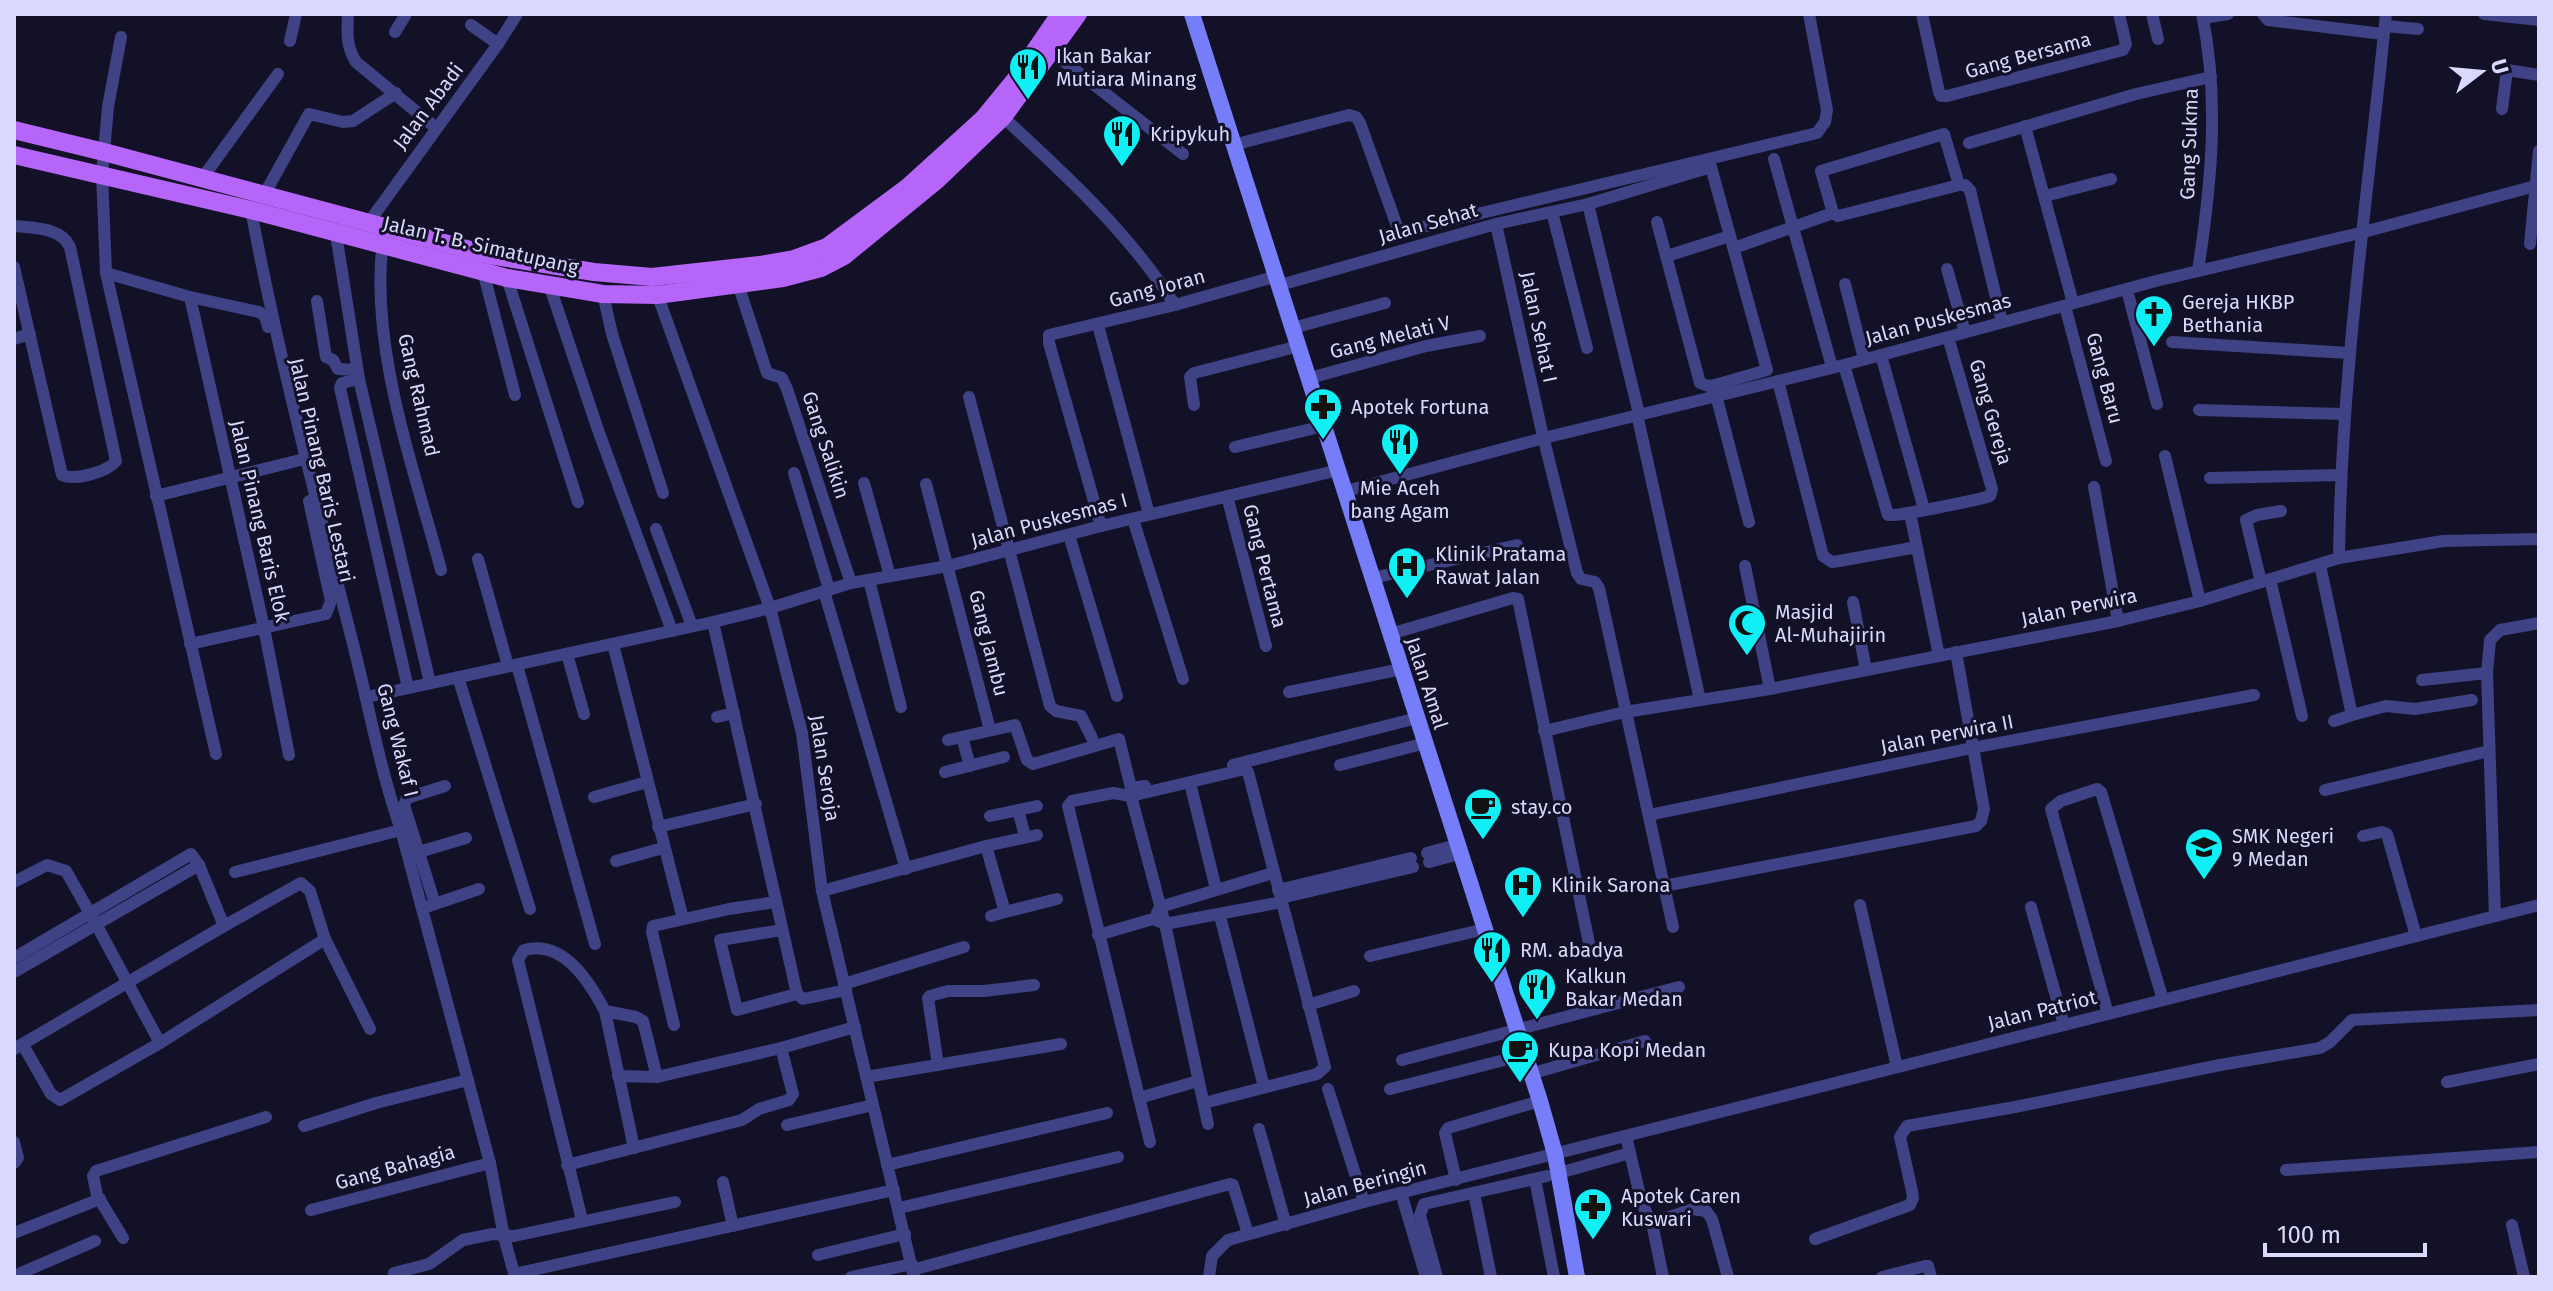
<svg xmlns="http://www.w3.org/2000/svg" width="2553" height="1291" font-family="'Fira Sans',sans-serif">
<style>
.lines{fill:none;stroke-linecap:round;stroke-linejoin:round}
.street{stroke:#3f4284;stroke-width:12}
.secondary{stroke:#757df8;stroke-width:16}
.primary{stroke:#b566f8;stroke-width:18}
.labels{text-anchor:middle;stroke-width:6;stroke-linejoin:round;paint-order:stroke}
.street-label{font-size:20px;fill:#dad9fd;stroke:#131127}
.poi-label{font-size:20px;fill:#dad9fd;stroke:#131127;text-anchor:start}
</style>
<rect width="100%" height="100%" fill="#131127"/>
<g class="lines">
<g class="street">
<path d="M 348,14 C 347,32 346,46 356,62 L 436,128"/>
<polyline points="1922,14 1939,92 1941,96 1947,96 2123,50 2126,44 2119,14"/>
<polyline points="2152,14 2158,39"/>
<polyline points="2263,14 2268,20 2383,34"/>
<polyline points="2484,14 2539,20"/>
<polyline points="2203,18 2228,14"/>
<polyline points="471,25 498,44"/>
<polyline points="2385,26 2418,29"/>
<polyline points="395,32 406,14"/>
<polyline points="121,37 108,107 102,174 106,273 216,754"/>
<polyline points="290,41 296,14"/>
<polyline points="1052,52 1183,154"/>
<polyline points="2502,109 2507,70 2539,75"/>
<path d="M 1003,117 C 1066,175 1129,233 1175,305"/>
<polyline points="2025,126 2073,303"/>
<polyline points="1969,143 2136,94 2211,77"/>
<polyline points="1233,145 1349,115 1356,117 1360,123 1398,229 1410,230 1817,133 1825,122 1827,110 1809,14"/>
<polyline points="1774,159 1832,367"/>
<polyline points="201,180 278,74"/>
<polyline points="1959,185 1944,134 1821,171 1833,213 1838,216 1959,185 1965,185 1970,190 2002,322"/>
<polyline points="264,195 309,114 343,122 353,121 396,93"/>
<polyline points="2045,196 2111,179"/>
<polyline points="1588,204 1639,414"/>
<path d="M 251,210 C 278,354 315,495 351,636 C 368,701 379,767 401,830 L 490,1163 L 504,1237 L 515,1277"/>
<polyline points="1552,212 1587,348"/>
<polyline points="369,222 498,44 517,14"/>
<polyline points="1496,224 1542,432 1577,573 1581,579 1595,582 1599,588 1673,927"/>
<path d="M 14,226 C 33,228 61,227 70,247 L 116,461 C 107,472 75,481 62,475 L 14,267"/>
<polyline points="336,234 359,379 430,683"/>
<path d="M 383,241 C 369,347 414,468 441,570"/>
<polyline points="2530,244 2539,151"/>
<polyline points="1734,248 1833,213"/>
<polyline points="1667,256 1730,236"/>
<polyline points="1947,269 1965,332"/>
<polyline points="483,271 515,395"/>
<path d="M 2198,271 C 2211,186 2220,100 2202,14"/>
<polyline points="106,273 190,297 259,312 265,316 268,327"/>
<polyline points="507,278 578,502"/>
<polyline points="738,284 767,373 782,378 787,389 851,583"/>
<polyline points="1845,284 1864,359"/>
<polyline points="1280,285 1496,224 1588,204 1711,167 1767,370 1715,385 1708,386 1700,383 1657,222"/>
<polyline points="550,287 598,430 672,631"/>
<polyline points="655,288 770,608 802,733 822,891 914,1277"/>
<polyline points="2127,290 2157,404"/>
<polyline points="603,294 612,334 663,493"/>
<polyline points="190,297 264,628 289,755"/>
<polyline points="317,301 326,357 333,360 338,369 357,370"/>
<polyline points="2065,306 2106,461"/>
<polyline points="1098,325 1149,514"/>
<polyline points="1293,328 1385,303"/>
<polyline points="14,339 30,334"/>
<polyline points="2172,342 2348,353"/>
<polyline points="1881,355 1924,509"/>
<path d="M 1844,365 L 1888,515 C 1895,517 1978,500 1990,496 L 1992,489 L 1948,337"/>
<polyline points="1310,378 1426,346 1480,336"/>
<polyline points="359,379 342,383 340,388 408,688"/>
<polyline points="1778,381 1823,556 1832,562 1839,561 1917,547"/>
<polyline points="1716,395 1749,522"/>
<polyline points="969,397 1050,706 1056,711 1081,716 1092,738"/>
<polyline points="1194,405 1190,377 1194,373 1299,346"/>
<polyline points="2199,410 2345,414"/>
<polyline points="1637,414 1700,700"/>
<polyline points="1235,447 1324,426"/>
<polyline points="2165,456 2200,601"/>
<polyline points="794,473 829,589"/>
<polyline points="2210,478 2340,475"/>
<polyline points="864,483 890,576"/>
<polyline points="926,484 990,730"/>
<polyline points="2094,487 2118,621"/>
<polyline points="1346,491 1544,438 1844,365 2156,281 2360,233 2539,185"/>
<polyline points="156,496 300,460"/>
<polyline points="1227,496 1266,646"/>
<polyline points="1910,513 1939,656"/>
<polyline points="1133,519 1183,679"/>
<polyline points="1101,526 1049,343 1049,335 1175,305 1277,276"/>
<polyline points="656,529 692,626"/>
<polyline points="1069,535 1117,696"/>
<path d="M 2339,558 C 2341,375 2368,195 2386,14"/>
<polyline points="478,559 508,666"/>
<polyline points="2320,565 2352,715 2334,721"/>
<polyline points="1745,566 1770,689"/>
<polyline points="1373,578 1517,545"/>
<polyline points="2270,579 2302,716"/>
<polyline points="869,580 901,707"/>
<polyline points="2261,582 2246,520 2257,515 2281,511"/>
<polyline points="824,591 906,869"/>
<polyline points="1853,602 1866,670"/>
<polyline points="713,622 797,994"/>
<polyline points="1390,634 1513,598 1518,599 1590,948"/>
<polyline points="190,644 326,614 331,601 309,501"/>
<polyline points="613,644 683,919"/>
<polyline points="567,654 584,714"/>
<polyline points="517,665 595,944"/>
<polyline points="458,677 530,909"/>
<polyline points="2422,680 2487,673"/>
<polyline points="1289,692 1402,669"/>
<polyline points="367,697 713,622 770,608 851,583 948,566 1101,526 1339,470"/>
<polyline points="2352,715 2386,706 2415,709 2472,700"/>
<polyline points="717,717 734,713"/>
<polyline points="1544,731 1625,712 1770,689 2118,621 2200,601 2339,558 2443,541 2539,539"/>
<polyline points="962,737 970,766"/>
<polyline points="948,740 1015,725 1027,760 1033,764 1119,739 1131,788 1145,786"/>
<polyline points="1233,765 1417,718"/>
<polyline points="1340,765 1426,743"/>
<polyline points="945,772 1004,757"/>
<polyline points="1190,783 1216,889"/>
<polyline points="2325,790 2489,751"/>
<polyline points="1131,796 1165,924 1208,1124"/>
<polyline points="594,797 647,782"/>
<polyline points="1649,815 1972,748 2254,695"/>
<polyline points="990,816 1018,810"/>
<polyline points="658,827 756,804"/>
<polyline points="1025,836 1018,810 1037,806"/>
<polyline points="2363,836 2382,832 2387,834 2416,936"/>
<polyline points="986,846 1005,912 991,916"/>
<polyline points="419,852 466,838"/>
<polyline points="1427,853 1456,845"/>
<polyline points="616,861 663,848"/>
<polyline points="1429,862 1459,854"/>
<polyline points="235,872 401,830"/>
<polyline points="14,882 47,865 66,871 96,924 160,1043 325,939 310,891 301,883 224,926 199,865 191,854 14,958"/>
<polyline points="1664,886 1976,826 1981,821 1984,809 1956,652"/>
<polyline points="1278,890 1411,858"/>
<polyline points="822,891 986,846 1037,835"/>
<polyline points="1281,898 1413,867"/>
<polyline points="435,904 404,805 407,798 445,786"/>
<polyline points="1860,905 1897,1067"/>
<polyline points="429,906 479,889"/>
<polyline points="2031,907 2064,1025"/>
<polyline points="1005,912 1057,899"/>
<polyline points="1157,913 1160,907 1273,873"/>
<polyline points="1220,916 1264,1087"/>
<polyline points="2495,916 2487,673 2490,640 2500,630 2539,623"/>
<polyline points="782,930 720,940 737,1010 797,994 803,999 846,990"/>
<polyline points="1098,935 1153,919 1165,924 1282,902"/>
<polyline points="325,939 370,1029"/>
<polyline points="1370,956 1485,929"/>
<polyline points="14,972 199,865"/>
<polyline points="844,984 964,947"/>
<polyline points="1308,1005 1354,991"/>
<polyline points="605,1011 636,1017 643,1021 657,1077"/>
<polyline points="2108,1014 2051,809 2061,801 2097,789 2101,792 2163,1000"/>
<polyline points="674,1025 652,932 653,926 729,909 776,902"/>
<polyline points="23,1045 51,1094 60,1100 160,1043"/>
<polyline points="14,1049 224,926"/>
<polyline points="1402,1060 1679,987"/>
<polyline points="938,1065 928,998 930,996 948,991 984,991 1034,985"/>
<polyline points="1530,1074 1645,1041"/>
<polyline points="618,1076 657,1077 781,1048 855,1027"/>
<polyline points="866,1077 1061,1044"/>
<polyline points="2447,1082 2539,1064"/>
<polyline points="1328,1089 1364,1202"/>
<polyline points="1390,1089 1524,1055"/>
<polyline points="1139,1098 1198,1081"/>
<polyline points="787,1125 873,1105"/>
<polyline points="304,1126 376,1103 468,1080"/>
<polyline points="1259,1129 1286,1225"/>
<polyline points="1626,1136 1642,1204 1652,1223 1663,1277"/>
<polyline points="14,1142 18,1158 14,1163"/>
<polyline points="1150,1142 1068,806 1072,801 1113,793 1131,796 1245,769 1248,772 1325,1067 1317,1074 1204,1103"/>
<polyline points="567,1165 742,1120 759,1109 789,1100 793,1094 781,1048"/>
<polyline points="887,1165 1107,1113"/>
<polyline points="2286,1170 2539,1152"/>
<polyline points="1559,1173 1630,1153"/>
<polyline points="1535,1179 1554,1277"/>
<polyline points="1456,1180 1445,1133 1448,1128 1540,1101"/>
<polyline points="723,1182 733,1226"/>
<polyline points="1401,1193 1426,1277"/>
<polyline points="1474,1193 1491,1277"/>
<polyline points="899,1208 1118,1157"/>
<polyline points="311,1210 490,1163"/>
<path d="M 582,1220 L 518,960 L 524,950 C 563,939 589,981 605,1011 L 634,1148"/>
<polyline points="1652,1223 1693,1209 1706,1211 1712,1219 1728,1277"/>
<polyline points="2512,1225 2524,1277"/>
<polyline points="14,1233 100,1199"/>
<polyline points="123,1238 97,1195 93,1176 96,1171 266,1117"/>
<polyline points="1815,1239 1910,1205 1913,1198 1912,1191 1900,1137 1907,1126 2015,1107 2220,1065 2320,1048 2330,1042 2352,1020 2539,1010"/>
<polyline points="818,1255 905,1234"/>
<polyline points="912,1270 1230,1184 1233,1185 1248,1234"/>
<polyline points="394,1273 429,1264 463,1240 493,1234 514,1236 675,1202"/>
<polyline points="514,1274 894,1190"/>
<polyline points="14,1276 95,1241"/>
<polyline points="851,1277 912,1264"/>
<polyline points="1209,1277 1212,1256 1228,1240 1364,1202 2539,905"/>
<polyline points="1437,1277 1420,1215 1424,1204 1547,1176"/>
<polyline points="1882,1277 1925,1266 1928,1266 1931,1277"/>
</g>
<polyline class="secondary" points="1192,14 1540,1101 1555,1154 1577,1277"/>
<g class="primary">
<polyline points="14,130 104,152 489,255 594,272 652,277 760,265 794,259 827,247 908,187 983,119 1015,80 1060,14"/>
<polyline points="14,155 251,210 507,278 603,294 657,295 783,278 821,268 844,256 937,180 1003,117 1078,14"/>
</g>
</g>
<defs>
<g id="restaurant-pin" transform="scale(2)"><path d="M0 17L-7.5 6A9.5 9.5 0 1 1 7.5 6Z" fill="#0feff4" stroke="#131127"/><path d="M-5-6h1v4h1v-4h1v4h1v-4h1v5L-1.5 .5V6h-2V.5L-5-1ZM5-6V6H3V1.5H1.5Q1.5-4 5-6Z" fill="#111"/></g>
<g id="church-pin" transform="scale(2)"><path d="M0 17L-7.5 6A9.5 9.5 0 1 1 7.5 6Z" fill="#0feff4" stroke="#131127"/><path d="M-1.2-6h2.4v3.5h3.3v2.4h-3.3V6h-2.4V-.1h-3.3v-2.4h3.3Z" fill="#111"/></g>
<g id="pharmacy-pin" transform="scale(2)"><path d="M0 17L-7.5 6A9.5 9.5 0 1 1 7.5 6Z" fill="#0feff4" stroke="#131127"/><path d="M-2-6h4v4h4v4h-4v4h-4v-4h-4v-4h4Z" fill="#111"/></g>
<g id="hospital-pin" transform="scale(2)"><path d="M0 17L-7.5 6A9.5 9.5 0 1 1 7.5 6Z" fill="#0feff4" stroke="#131127"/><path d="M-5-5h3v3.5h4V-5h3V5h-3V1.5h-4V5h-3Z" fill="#111"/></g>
<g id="mosque-pin" transform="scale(2)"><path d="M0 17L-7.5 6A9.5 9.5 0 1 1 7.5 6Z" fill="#0feff4" stroke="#131127"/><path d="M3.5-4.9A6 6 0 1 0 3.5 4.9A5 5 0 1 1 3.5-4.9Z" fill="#111"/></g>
<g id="cafe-pin" transform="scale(2)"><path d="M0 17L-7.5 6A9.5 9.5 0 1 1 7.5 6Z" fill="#0feff4" stroke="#131127"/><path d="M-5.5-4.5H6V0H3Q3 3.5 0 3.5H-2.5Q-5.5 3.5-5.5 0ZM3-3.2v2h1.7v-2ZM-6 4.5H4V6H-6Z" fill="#111"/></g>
<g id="school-pin" transform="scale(2)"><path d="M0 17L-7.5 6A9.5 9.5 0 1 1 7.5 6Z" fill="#0feff4" stroke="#131127"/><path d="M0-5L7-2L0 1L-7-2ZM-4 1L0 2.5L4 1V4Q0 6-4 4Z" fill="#111"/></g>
</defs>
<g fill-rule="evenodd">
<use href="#restaurant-pin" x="1028" y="67"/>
<use href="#restaurant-pin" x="1122" y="134"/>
<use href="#church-pin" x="2154" y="314"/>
<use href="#pharmacy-pin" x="1323" y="407"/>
<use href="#restaurant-pin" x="1400" y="442"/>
<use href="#hospital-pin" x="1407" y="566"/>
<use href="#mosque-pin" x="1747" y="623"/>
<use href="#cafe-pin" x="1483" y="807"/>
<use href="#school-pin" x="2204" y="847"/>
<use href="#hospital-pin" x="1523" y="885"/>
<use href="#restaurant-pin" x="1492" y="950"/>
<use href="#restaurant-pin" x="1537" y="987"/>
<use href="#cafe-pin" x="1520" y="1050"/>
<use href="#pharmacy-pin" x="1593" y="1207"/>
</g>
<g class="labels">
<g class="street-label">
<text transform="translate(2028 55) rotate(-15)" y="7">Gang Bersama</text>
<text transform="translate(428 106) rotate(-53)" y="7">Jalan Abadi</text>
<text transform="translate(2189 144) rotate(-88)" y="7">Gang Sukma</text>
<text transform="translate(1428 223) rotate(-16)" y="7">Jalan Sehat</text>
<text transform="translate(481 245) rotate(13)" y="7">Jalan T. B. Simatupang</text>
<text transform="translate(1157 288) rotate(-15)" y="7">Gang Joran</text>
<text transform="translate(1938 319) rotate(-15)" y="7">Jalan Puskesmas</text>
<text transform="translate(1539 327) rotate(78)" y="7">Jalan Sehat I</text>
<text transform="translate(1390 337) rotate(-14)" y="7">Gang Melati V</text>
<text transform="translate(2105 378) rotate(75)" y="7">Gang Baru</text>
<text transform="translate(419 395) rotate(77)" y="7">Gang Rahmad</text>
<text transform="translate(1991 412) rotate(74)" y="7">Gang Gereja</text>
<text transform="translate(826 445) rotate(72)" y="7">Gang Salikin</text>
<text transform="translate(322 470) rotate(77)" y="7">Jalan Pinang Baris Lestari</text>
<text transform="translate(1049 520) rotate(-15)" y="7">Jalan Puskesmas I</text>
<text transform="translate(260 521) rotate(77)" y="7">Jalan Pinang Baris Elok</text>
<text transform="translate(1265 566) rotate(76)" y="7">Gang Pertama</text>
<text transform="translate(2079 607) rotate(-12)" y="7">Jalan Perwira</text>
<text transform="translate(989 643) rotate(76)" y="7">Gang Jambu</text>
<text transform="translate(1427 683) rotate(72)" y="7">Jalan Amal</text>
<text transform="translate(1947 734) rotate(-11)" y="7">Jalan Perwira II</text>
<text transform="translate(398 740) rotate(76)" y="7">Gang Wakaf I</text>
<text transform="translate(825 768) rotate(81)" y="7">Jalan Seroja</text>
<text transform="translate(2042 1010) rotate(-14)" y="7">Jalan Patriot</text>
<text transform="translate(395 1167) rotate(-15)" y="7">Gang Bahagia</text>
<text transform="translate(1365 1183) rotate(-15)" y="7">Jalan Beringin</text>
</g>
<g class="poi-label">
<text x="1056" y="63">Ikan Bakar<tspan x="1056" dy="23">Mutiara Minang</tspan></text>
<text x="1150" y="141">Kripykuh</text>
<text x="2182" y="309">Gereja HKBP<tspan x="2182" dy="23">Bethania</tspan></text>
<text x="1351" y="414">Apotek Fortuna</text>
<text x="1400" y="495" text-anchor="middle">Mie Aceh<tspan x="1400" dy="23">bang Agam</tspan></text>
<text x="1435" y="561">Klinik Pratama<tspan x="1435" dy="23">Rawat Jalan</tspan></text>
<text x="1775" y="619">Masjid<tspan x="1775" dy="23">Al-Muhajirin</tspan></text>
<text x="1511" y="814">stay.co</text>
<text x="2232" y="843">SMK Negeri<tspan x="2232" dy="23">9 Medan</tspan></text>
<text x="1551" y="892">Klinik Sarona</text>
<text x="1520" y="957">RM. abadya</text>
<text x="1565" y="983">Kalkun<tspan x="1565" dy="23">Bakar Medan</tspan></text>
<text x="1548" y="1057">Kupa Kopi Medan</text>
<text x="1621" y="1203">Apotek Caren<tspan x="1621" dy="23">Kuswari</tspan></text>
</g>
</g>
<rect width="2553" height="1291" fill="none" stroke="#dad9fd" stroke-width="32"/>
<g transform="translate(2481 72) rotate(74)" stroke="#131127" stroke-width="6" paint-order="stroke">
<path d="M0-6L14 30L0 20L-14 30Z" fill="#dad9fd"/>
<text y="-12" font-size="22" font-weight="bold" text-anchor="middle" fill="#dad9fd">U</text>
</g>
<path d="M2265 1243v12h160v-12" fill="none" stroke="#dad9fd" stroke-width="4"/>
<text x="2277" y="1243" font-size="24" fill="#dad9fd" stroke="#131127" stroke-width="6" paint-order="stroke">100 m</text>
</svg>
